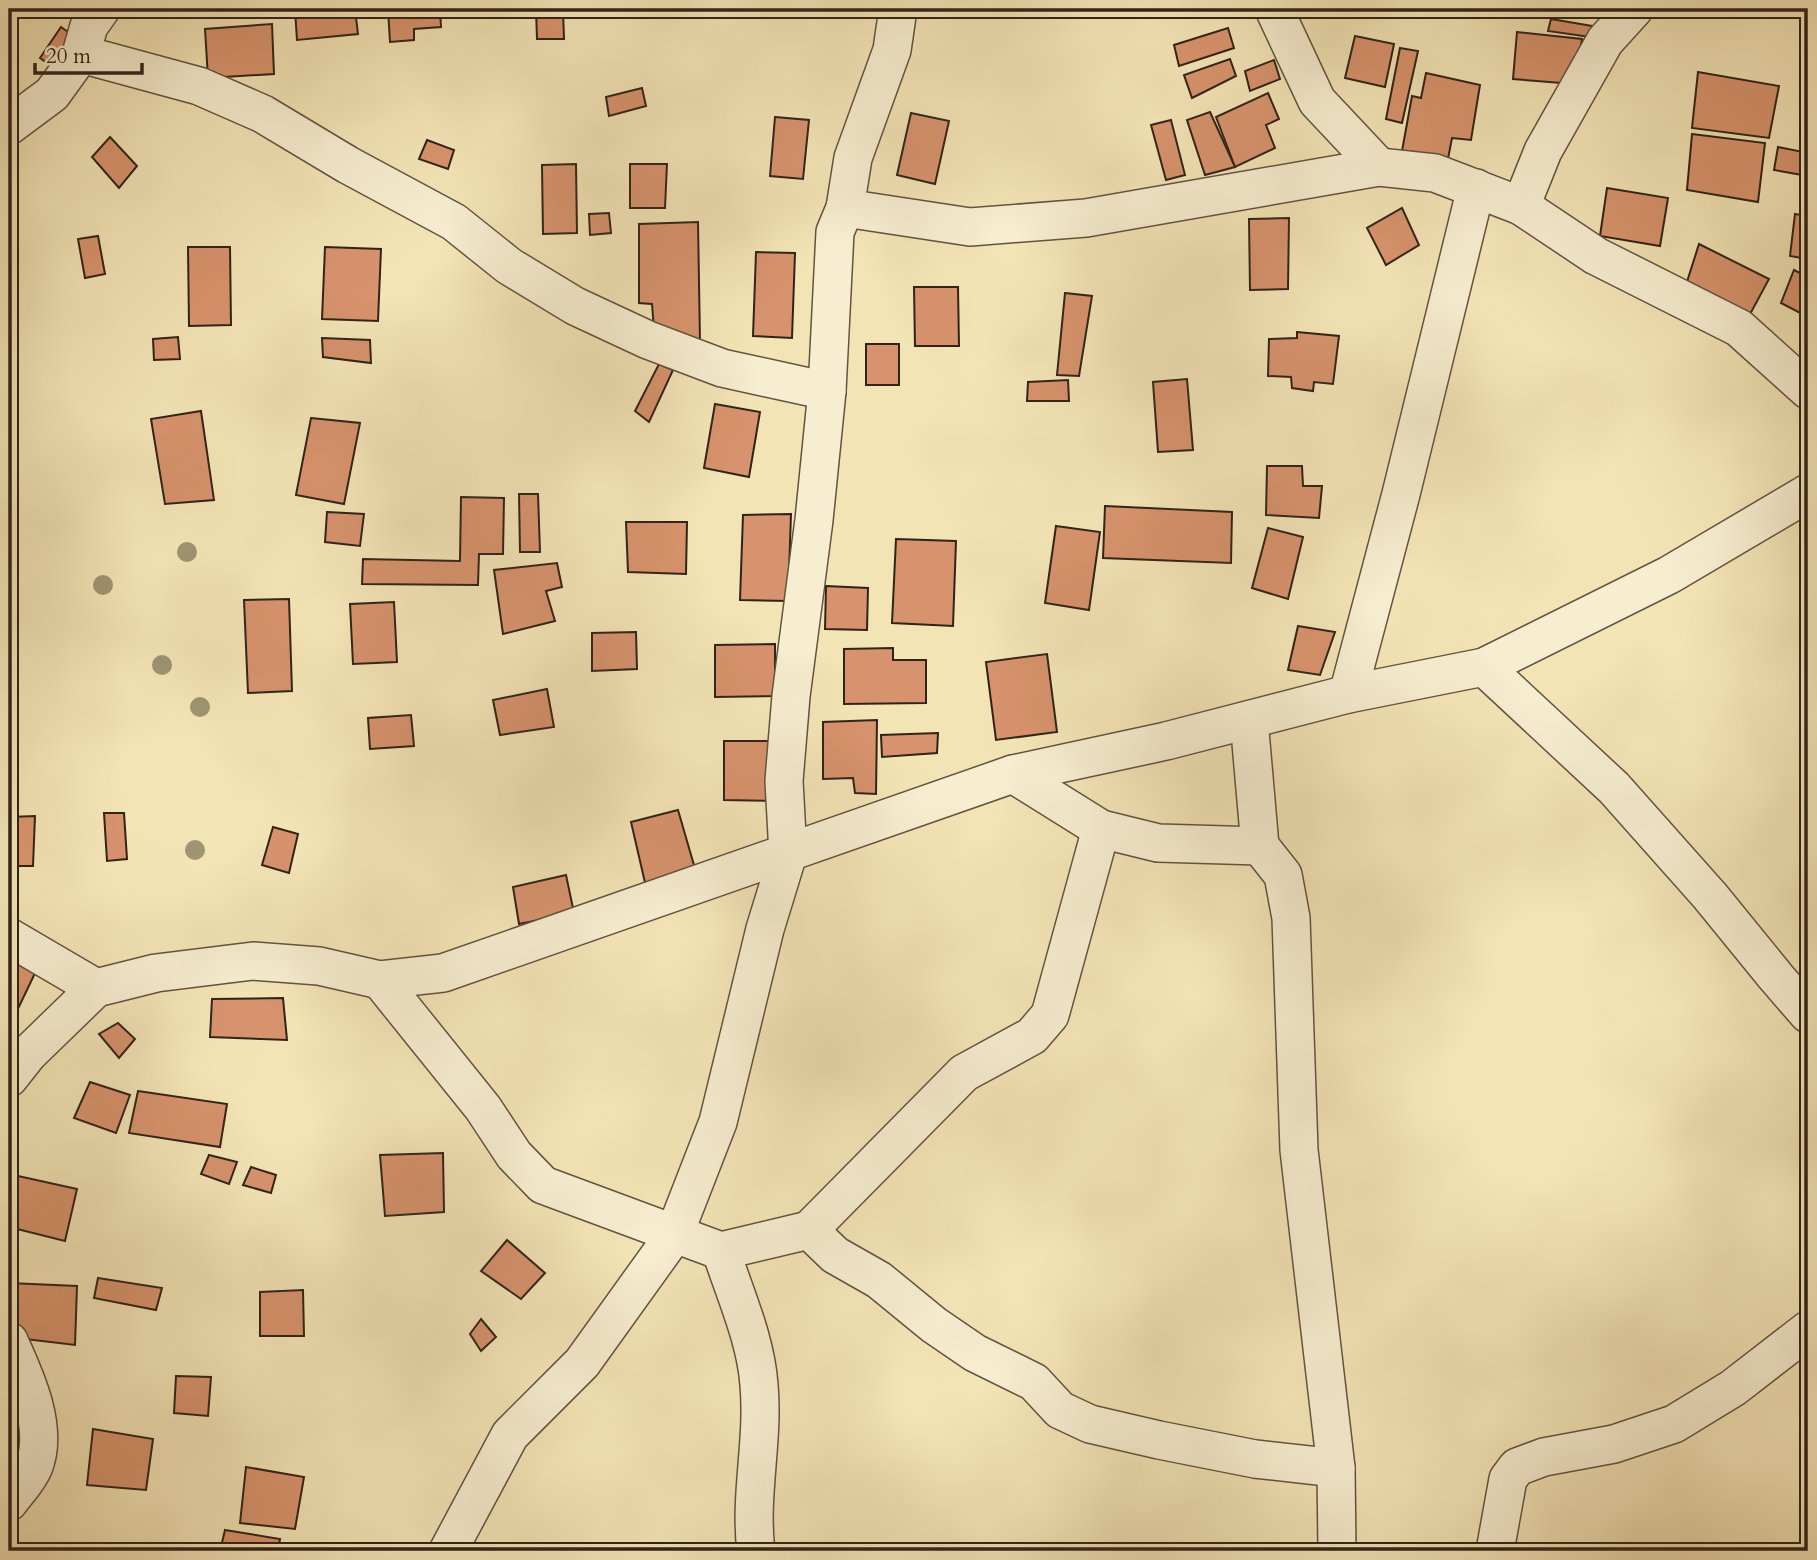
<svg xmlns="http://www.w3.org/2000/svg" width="1817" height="1560" font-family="Cardo,serif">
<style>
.building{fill:#d7936d;stroke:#312319;stroke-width:2}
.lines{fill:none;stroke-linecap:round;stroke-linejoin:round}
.minor-casing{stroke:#625340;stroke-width:40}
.minor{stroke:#f7edd0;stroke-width:37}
.tree{fill:#9f9473}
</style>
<rect width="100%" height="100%" fill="#f3e4b6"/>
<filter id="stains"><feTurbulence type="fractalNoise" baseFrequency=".00286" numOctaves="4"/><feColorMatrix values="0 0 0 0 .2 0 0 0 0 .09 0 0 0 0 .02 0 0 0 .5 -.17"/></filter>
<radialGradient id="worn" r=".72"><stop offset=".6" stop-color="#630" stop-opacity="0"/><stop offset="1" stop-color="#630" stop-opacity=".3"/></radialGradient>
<g class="building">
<polygon points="311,9 355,9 358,34 297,40 295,10"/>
<polygon points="388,9 440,9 441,27 414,29 414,40 390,42"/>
<polygon points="536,9 563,9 564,39 537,39"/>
<polygon points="651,9 701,9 701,14 652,18"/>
<polygon points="803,9 845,9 846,11 803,13"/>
<polygon points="1551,19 1604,28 1597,38 1548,31"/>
<polygon points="272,24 274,74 208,78 205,29"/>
<polygon points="61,27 78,39 57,70 40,58"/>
<polygon points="1228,28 1234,48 1179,66 1174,45"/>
<polygon points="1517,32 1582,39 1574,84 1513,79"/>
<polygon points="1355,36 1394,44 1385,87 1345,78"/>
<polygon points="1400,48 1418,51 1402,123 1386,119"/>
<polygon points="1230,59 1236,76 1192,98 1184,75"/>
<polygon points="1274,60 1280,79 1250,91 1245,71"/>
<polygon points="1698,72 1779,86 1769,138 1692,128"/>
<polygon points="1426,73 1480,85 1471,140 1452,138 1447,164 1402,151 1412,96 1421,98"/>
<polygon points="642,88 646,106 609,116 606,97"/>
<polygon points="1268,93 1279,119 1266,125 1275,148 1235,167 1216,117"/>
<polygon points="1210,112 1235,167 1205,175 1187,120"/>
<polygon points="911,113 949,121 935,184 897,175"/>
<polygon points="775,117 809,120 803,179 770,176"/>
<polygon points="1171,120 1185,175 1166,180 1151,125"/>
<polygon points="1692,134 1765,143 1758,202 1687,190"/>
<polygon points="110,137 137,166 119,188 92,157"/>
<polygon points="427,140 454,150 448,169 419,159"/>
<polygon points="1778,147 1808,153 1808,176 1774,170"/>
<polygon points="576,164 577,233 543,234 542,165"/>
<polygon points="630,164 667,164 665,208 630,208"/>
<polygon points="1607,188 1668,198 1660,246 1600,236"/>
<polygon points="1402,208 1419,245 1386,265 1367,228"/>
<polygon points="609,213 611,233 590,235 589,214"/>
<polygon points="1795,214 1808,216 1808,259 1790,256"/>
<polygon points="1289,218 1288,289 1250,290 1249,219"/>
<polygon points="698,222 700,342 654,330 652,304 639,303 639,224"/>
<polygon points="98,236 105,274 85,278 78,239"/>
<polygon points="1699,244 1769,279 1748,318 1685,288"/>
<polygon points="188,247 230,247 231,325 189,326"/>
<polygon points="325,247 381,249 378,321 322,319"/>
<polygon points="756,252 795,253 792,338 753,336"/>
<polygon points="1794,270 1808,277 1808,317 1781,303"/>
<polygon points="914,287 958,287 959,346 915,346"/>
<polygon points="1065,293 1092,296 1079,376 1057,375"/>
<polygon points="1297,332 1339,336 1333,384 1314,382 1313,391 1292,388 1291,377 1268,376 1269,339 1297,338"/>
<polygon points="178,337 180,359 154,360 153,339"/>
<polygon points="322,338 370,340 371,363 323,357"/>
<rect x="866" y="344" width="33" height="41"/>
<polygon points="659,364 673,370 649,422 635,411"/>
<polygon points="1187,379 1193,450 1158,452 1153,382"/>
<polygon points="1068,380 1069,401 1027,401 1028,382"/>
<polygon points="715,404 760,412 749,477 704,468"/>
<polygon points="201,411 214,500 165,504 151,419"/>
<polygon points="311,418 360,423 344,504 296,495"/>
<polygon points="1267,466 1302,466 1303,486 1322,486 1319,518 1266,515"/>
<polygon points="519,494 538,494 540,552 520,552"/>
<polygon points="461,497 504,498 503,554 479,554 478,585 362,584 363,559 460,561"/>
<polygon points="1105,506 1232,512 1231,563 1103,558"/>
<polygon points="327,512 364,514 360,546 325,542"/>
<polygon points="791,514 788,601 740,600 743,515"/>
<polygon points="626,522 687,522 686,574 628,572"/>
<polygon points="1056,526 1100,532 1089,610 1045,603"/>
<polygon points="1268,528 1303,537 1288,599 1252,588"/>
<polygon points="896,539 956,541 953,626 892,623"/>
<polygon points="557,563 562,587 546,591 555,621 503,634 494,570"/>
<polygon points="826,586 868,588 867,630 825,629"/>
<polygon points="289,599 292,691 248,693 244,600"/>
<polygon points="394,602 397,662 353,664 350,604"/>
<polygon points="1298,626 1335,632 1320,675 1288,670"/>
<polygon points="636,632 637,669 592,671 592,633"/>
<polygon points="775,644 775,696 715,697 715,645"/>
<polygon points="893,648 893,660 926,660 926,703 844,704 844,649"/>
<polygon points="1047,654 1057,732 996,740 986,662"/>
<polygon points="547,689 554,727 500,735 493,700"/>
<polygon points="411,715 414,746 370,749 368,718"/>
<polygon points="877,720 876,794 855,793 853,778 823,779 823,722"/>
<polygon points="938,733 937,753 882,757 881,735"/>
<polygon points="724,741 776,741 776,801 724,800"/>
<polygon points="678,810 696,872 646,887 631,822"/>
<polygon points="104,813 124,813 127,859 107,861"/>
<polygon points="35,816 33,866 9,866 9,817"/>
<polygon points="273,827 298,834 289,873 262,865"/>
<polygon points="566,875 574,913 519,924 513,887"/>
<polygon points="9,954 37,969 15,1015 9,1011"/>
<polygon points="283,998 287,1040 210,1037 212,999"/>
<polygon points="118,1023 135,1039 119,1058 99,1034"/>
<polygon points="90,1082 130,1095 116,1133 74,1118"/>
<polygon points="138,1091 227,1104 220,1147 129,1133"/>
<polygon points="443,1153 444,1212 385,1216 380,1155"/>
<polygon points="209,1155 237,1162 229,1184 201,1174"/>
<polygon points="251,1167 276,1175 271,1193 243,1185"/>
<polygon points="9,1174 77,1189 65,1241 9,1227"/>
<polygon points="507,1240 545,1273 521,1299 481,1271"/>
<polygon points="98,1278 162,1288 156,1310 94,1298"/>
<polygon points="9,1283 77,1286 75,1345 9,1337"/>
<polygon points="303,1290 304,1336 260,1336 260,1292"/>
<polygon points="481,1319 496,1337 481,1351 470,1334"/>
<polygon points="176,1376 211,1377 208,1416 174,1413"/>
<polygon points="93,1429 153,1439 146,1490 87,1485"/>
<polygon points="246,1467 304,1477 295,1529 240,1523"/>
<polygon points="225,1530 280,1539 278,1551 220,1551"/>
</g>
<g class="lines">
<g class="minor-casing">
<g id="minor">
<polyline points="1274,9 1317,101 1379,167"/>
<polyline points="81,54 199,86 263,114 348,165 454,222 509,266 575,306 648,340 722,368 827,391"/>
<polyline points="9,126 52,94 81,54 89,26 101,9"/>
<polyline points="1521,206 1543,151 1605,41 1634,9"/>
<polyline points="845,208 970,227 1086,218 1379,167 1435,173 1521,206 1596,256 1739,328 1808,390"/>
<polyline points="1484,667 1614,788 1710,896 1776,977 1808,1014"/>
<polyline points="1348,694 1401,494 1476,188"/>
<polyline points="1249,720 1260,846 1283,875 1291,918 1299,1150 1336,1468 1337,1551"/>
<polyline points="1013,774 1101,829 1158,843 1260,846"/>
<polyline points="9,937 96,988"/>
<polyline points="380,980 483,1108 514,1155 543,1185 721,1251 809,1230 964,1073 1032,1036 1050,1015 1101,829"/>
<polyline points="9,1078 28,1054 96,988 156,973 253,961 319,966 380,980 443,973 1013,774 1166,741 1348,694 1484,667 1669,575 1808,493"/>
<polyline points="809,1230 835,1255 879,1280 934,1325 975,1353 1034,1382 1060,1410 1090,1424 1159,1440 1255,1459 1336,1468"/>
<path d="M 721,1251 C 735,1294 756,1340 759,1385 C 764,1441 749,1496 756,1551"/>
<path d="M 9,1341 C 25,1376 49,1427 34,1466 C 29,1479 17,1491 9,1502"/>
<polyline points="448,1551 510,1435 582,1363 674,1235 718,1122 765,929 788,854 784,781 791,696 814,520 827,391 835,232 845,208 853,158 892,50 898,9"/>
<polyline points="1495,1551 1508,1479 1517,1467 1544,1457 1614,1444 1674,1424 1733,1388 1808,1330"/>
</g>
</g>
<use href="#minor" class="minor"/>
</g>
<g class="tree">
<circle cx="187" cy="552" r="10"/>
<circle cx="103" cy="585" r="10"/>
<circle cx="162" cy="665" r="10"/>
<circle cx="200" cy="707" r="10"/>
<circle cx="195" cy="850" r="10"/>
</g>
<rect width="1817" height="1560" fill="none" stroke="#f3e4b6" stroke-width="35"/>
<rect x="10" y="10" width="1796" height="1539" fill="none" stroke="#312319" stroke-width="3.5"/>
<rect x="18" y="18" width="1782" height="1525" fill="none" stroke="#312319" stroke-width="2"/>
<path d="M35 63v10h107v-10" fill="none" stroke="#312319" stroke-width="3.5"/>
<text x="46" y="63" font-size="21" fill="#312319" stroke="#f7edd0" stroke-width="5" paint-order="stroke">20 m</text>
<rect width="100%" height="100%" filter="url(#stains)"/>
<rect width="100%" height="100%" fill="url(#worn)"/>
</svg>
